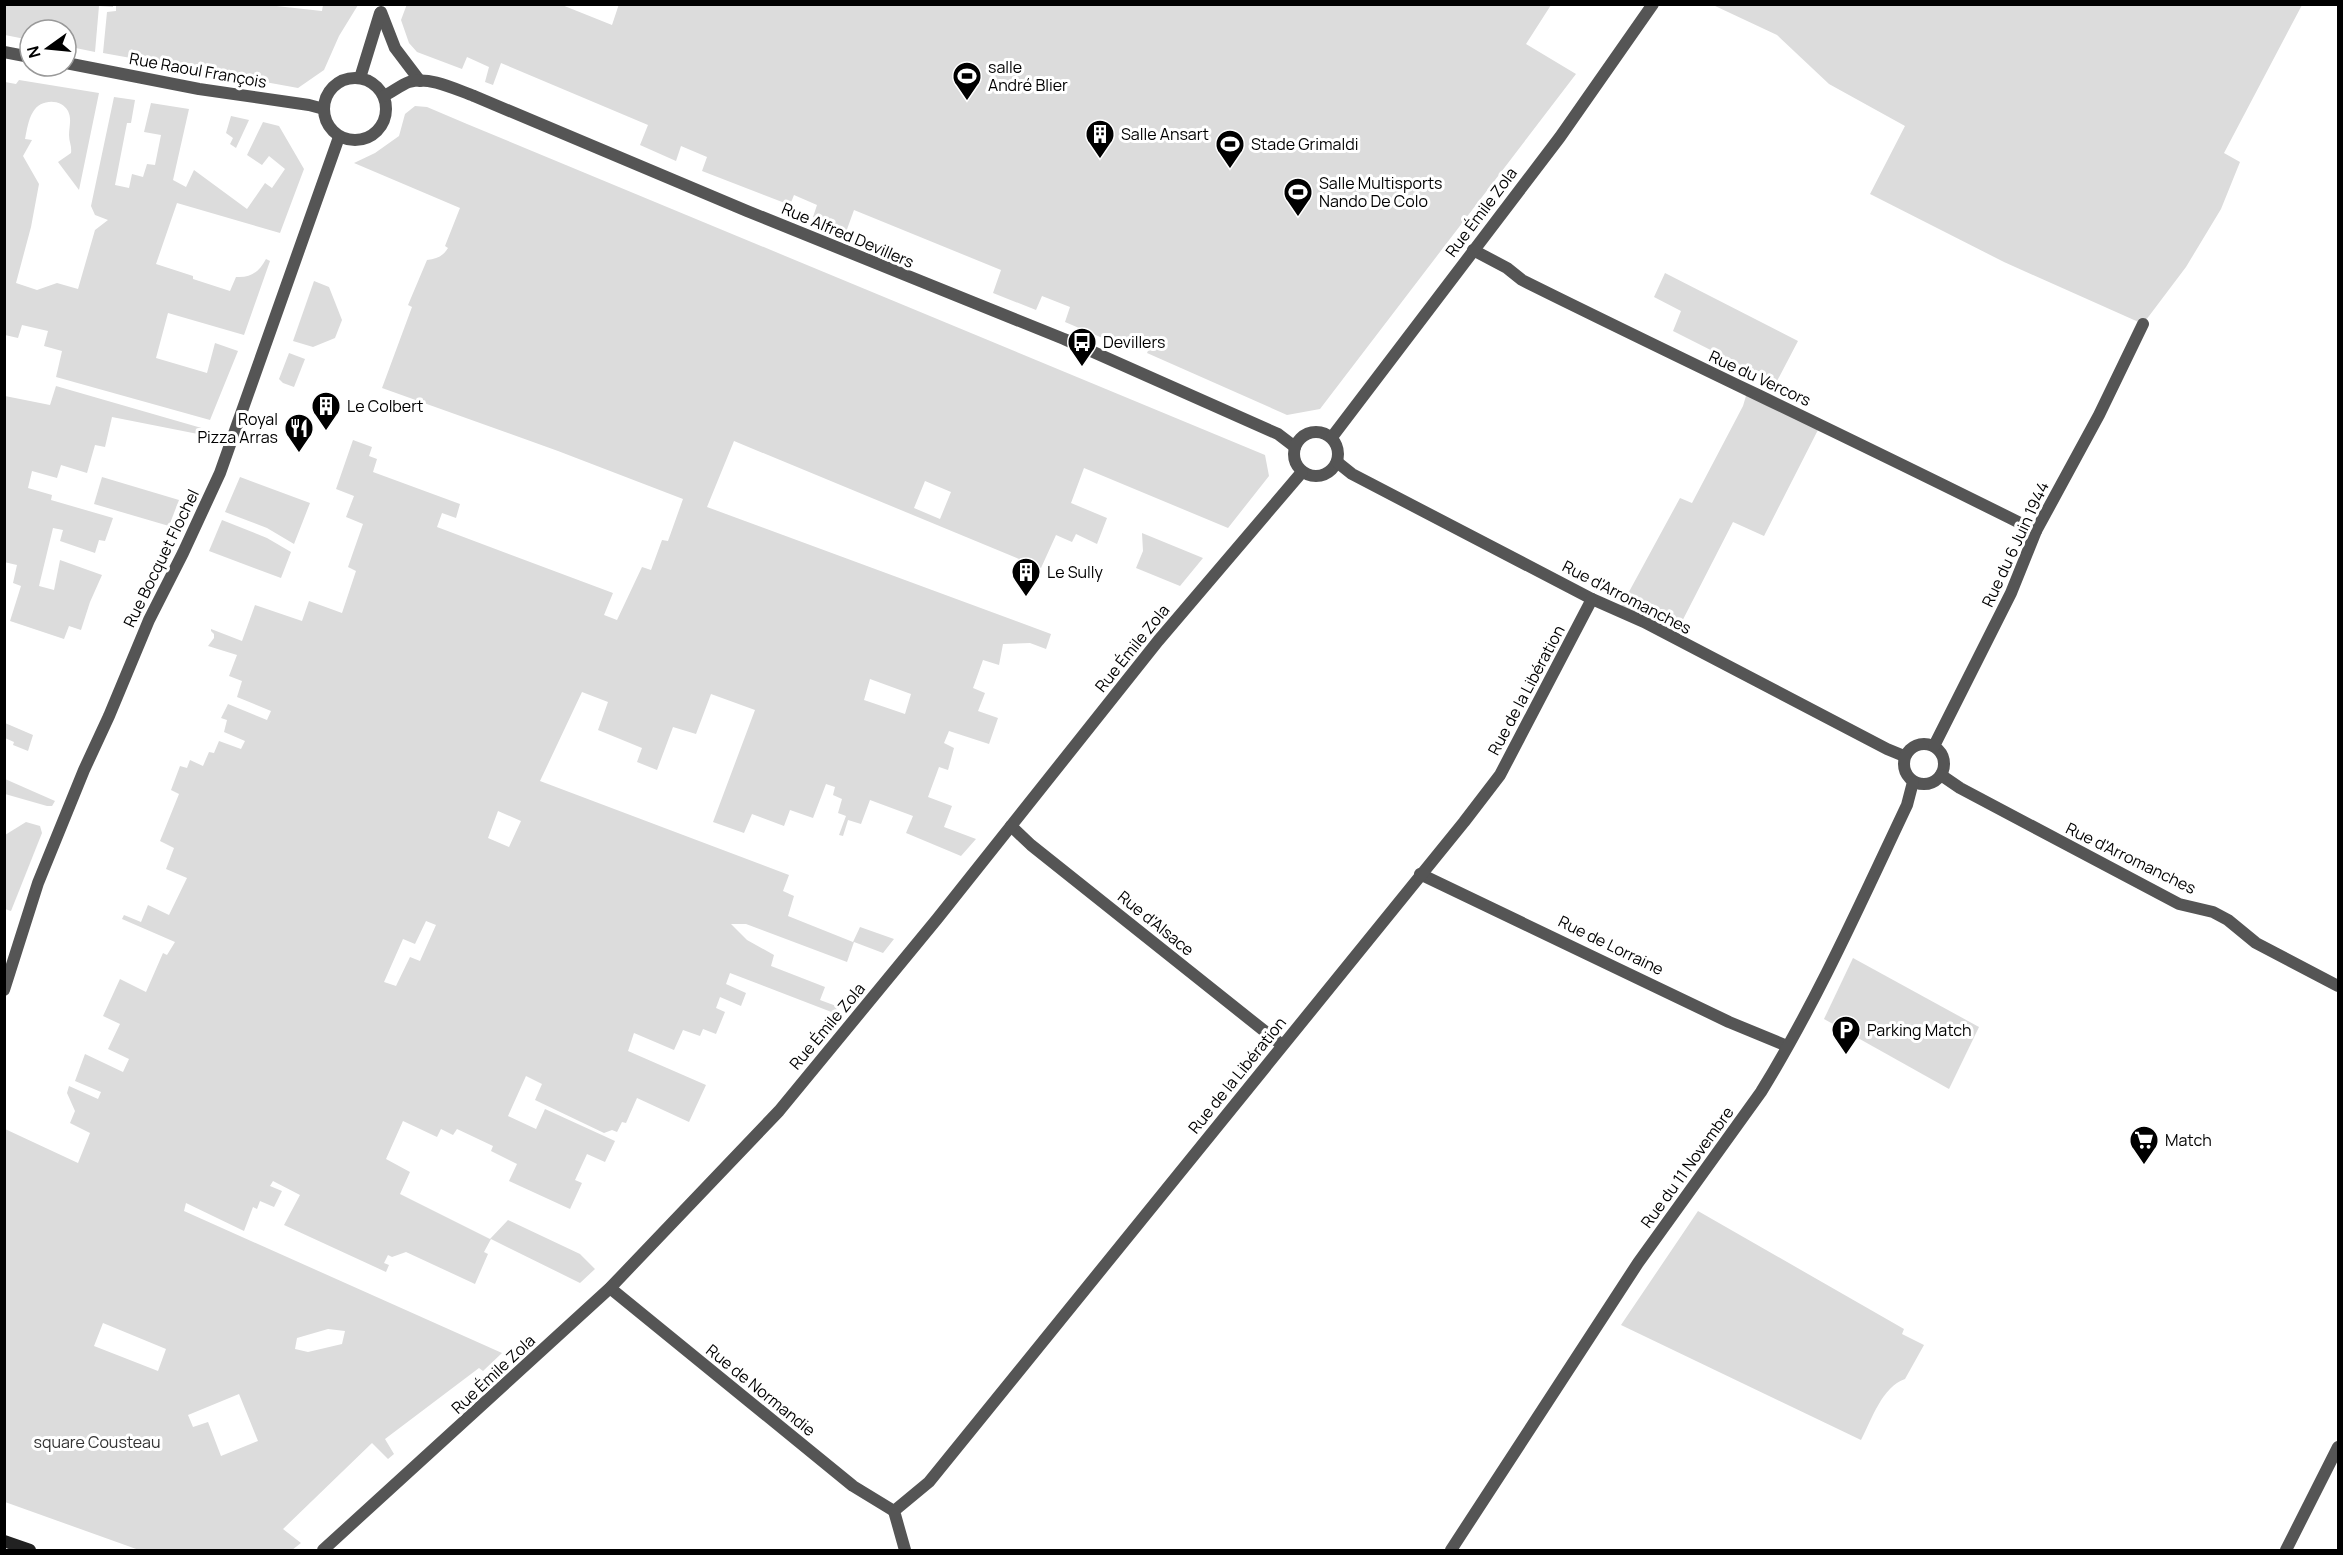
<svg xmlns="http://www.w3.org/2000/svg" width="2343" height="1555" font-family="Manrope,sans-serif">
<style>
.green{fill:#dcdcdc;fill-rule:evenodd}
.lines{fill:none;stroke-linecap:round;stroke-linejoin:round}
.street{stroke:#555;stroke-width:12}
.secondary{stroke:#222;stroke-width:12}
.labels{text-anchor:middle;stroke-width:6;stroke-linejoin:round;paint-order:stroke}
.poi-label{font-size:16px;fill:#000;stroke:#fff;text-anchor:start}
.street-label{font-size:16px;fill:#000;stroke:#fff}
.park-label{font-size:16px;fill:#333;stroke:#fff}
</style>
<rect width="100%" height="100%" fill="#fff"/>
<g class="green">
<polygon points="258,4 322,11 323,5 358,5 339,36 324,70 298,88 103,53 107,12 116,11 116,5"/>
<polygon points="407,4 562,5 612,25 619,4 1551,5 1526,44 1576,74 1320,409 1287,415 1147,353 1153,340 1141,335 1133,351 1065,322 1070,307 1042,296 1036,310 993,293 1001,270 854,210 846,232 813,217 817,205 794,195 790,205 702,171 707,157 681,146 676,161 640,145 648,125 501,63 493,85 485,82 489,67 467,57 462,69 417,52 409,43 401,20"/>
<polygon points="4,5 5,4 113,5 113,7 99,6 95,52 66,46 66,30 30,30 30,40 5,35"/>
<polygon points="1713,5 2302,5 2224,153 2240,162 2221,209 2186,267 2143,324 2004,262 1870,194 1905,126 1829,84 1777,35"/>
<path d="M 19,80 L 99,93 L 79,190 L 58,162 L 71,153 C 72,146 69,142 69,135 C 69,127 72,119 68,111 C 61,98 40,99 33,112 C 28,120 27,130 25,139 L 32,140 L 23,156 L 39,184 L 31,227 L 16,283 L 37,290 L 57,283 L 78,289 L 95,230 L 108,220 L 95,215 L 91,206 L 114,97 L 135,100 L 131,123 L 127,123 L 115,185 L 129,188 L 132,174 L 143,177 L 147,164 L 155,165 L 161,135 L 144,132 L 151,103 L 189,109 L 173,180 L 186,187 L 194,170 L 247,209 L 265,183 L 272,188 L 285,169 L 269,156 L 262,165 L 247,155 L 263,122 L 279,126 L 304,169 L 280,233 L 177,203 L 156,264 L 193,276 L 193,279 L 230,291 L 236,277 C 251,278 259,272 266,259 L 270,261 L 244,335 L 168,313 L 156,358 L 207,373 L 215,343 L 238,351 L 210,420 L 56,377 L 62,351 L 44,346 L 48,331 L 22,325 L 18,338 L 5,335 L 5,82 L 16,84 Z"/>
<path d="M 415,106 L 427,107 L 467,124 L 1265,455 L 1269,476 L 1228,528 L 1084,468 L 1071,503 L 1107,518 L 1097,544 L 1076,534 L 1072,542 L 1056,535 L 1041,568 L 734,441 L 707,507 L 1051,634 L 1046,649 L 1030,643 L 1003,644 L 999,665 L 983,660 L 973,688 L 985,693 L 978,711 L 998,718 L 989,744 L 949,731 L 944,743 L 954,748 L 948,770 L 939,767 L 928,797 L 952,806 L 944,827 L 976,839 L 961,856 L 906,833 L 913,816 L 870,800 L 861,824 L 848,820 L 843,836 L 839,835 L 846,816 L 838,813 L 842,799 L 833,795 L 835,787 L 826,784 L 813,818 L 790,810 L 784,826 L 752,814 L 744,833 L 713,822 L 755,710 L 711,694 L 696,734 L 673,727 L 657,770 L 637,762 L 642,748 L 598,730 L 608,702 L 582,692 L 540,781 L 789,875 L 783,891 L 794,896 L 788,916 L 853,942 L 860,927 L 894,939 L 883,953 L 854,942 L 847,962 L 746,924 L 731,924 L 747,940 L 774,955 L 771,966 L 825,987 L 820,1000 L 839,1007 L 834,1013 L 730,973 L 726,984 L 746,993 L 741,1006 L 720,997 L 716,1008 L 725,1012 L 716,1034 L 703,1029 L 700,1036 L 683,1030 L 674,1050 L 634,1033 L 628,1051 L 706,1085 L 689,1122 L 637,1098 L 626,1123 L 622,1122 L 617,1132 L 612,1130 L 604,1133 L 535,1100 L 542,1084 L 526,1076 L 508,1116 L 536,1129 L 545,1109 L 615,1141 L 605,1162 L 587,1154 L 575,1180 L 582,1183 L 570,1209 L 509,1181 L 517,1164 L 491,1151 L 493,1146 L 457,1129 L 453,1135 L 441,1129 L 437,1137 L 403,1121 L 386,1159 L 410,1172 L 400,1194 L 490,1239 L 508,1220 L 580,1254 L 595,1269 L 580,1283 L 491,1239 L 484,1252 L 488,1254 L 475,1284 L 406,1252 L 392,1257 L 388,1255 L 384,1263 L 389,1265 L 386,1272 L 284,1225 L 300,1195 L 273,1181 L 270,1186 L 282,1191 L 274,1207 L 260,1201 L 257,1209 L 253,1207 L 244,1231 L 186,1203 L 184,1211 L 502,1353 L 483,1371 L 479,1368 L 385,1439 L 394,1454 L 388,1459 L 372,1443 L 283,1529 L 301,1543 L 292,1550 L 139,1550 L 5,1502 L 5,1129 L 78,1163 L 90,1133 L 70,1123 L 75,1111 L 67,1093 L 69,1086 L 98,1099 L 101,1092 L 75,1081 L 85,1054 L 123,1072 L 129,1059 L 108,1049 L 120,1024 L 103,1016 L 120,979 L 146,992 L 163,953 L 167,955 L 175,942 L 122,919 L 124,915 L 141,922 L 148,905 L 169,915 L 187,878 L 166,869 L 174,848 L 160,841 L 179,794 L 171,790 L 180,766 L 187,768 L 190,760 L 203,766 L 209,752 L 214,753 L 219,741 L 241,749 L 245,741 L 224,732 L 227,720 L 221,718 L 228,704 L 267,720 L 271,711 L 237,697 L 242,681 L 229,676 L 237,655 L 208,646 L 214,638 L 214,634 L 211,631 L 211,629 L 242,641 L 255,605 L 302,621 L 309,601 L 342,613 L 356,571 L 348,567 L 363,524 L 346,517 L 354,496 L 336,489 L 353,440 L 372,447 L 369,456 L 377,459 L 373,472 L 460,504 L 456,518 L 442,513 L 437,527 L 613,593 L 604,615 L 617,620 L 642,567 L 651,570 L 662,540 L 668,541 L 683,499 L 558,451 L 382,388 L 412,307 L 408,305 L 427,260 C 437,259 443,256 448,248 L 445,246 L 460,208 L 354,163 L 375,153 L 399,136 L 405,114 ZM 925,481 L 951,492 L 940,519 L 914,508 ZM 870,679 L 911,694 L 905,714 L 864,700 ZM 498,811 L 521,821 L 509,847 L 488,838 ZM 426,921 L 436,925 L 420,961 L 410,957 L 396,986 L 384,982 L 403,939 L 415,944 ZM 103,1323 L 166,1349 L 158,1371 L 94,1346 ZM 328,1329 L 345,1331 L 342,1344 L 308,1352 L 295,1349 L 297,1338 ZM 239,1394 L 258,1441 L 221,1456 L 208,1422 L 193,1427 L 188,1415 Z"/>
<polygon points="231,116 249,120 236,148 230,144 233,138 226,133"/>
<polygon points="1665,273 1798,341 1776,383 1673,331 1681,311 1654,297"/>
<polygon points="314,281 329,287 342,320 335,338 313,347 293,341"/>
<polygon points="289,353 305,359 294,387 283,383 279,379"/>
<polygon points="56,386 205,429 203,435 112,417 105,447 95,445 87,473 61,465 57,478 32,471 28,488 52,495 51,500 113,518 105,541 99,540 95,553 60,541 63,530 53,528 39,586 54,590 60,560 102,575 90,602 81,630 69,626 64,639 10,621 21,586 13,583 17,565 4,562 5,396 50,405"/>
<polygon points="1748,389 1821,424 1764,536 1733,522 1673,639 1618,612 1680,498 1692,503 1743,406"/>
<polygon points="102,477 179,500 169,526 94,504"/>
<polygon points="240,477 310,503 294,544 267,528 225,512"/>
<polygon points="222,520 267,538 291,552 281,578 209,551"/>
<polygon points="1142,533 1203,558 1180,586 1136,568 1143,551"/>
<polygon points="5,723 33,735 28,751 13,745 14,742 5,738"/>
<polygon points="5,779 55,801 52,806 47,806 5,794"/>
<polygon points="26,822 40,826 42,833 11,911 5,909 5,835"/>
<polygon points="1853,958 1979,1027 1949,1089 1824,1019"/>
<path d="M 1698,1211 L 1904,1329 L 1902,1334 L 1924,1345 L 1905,1379 C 1882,1387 1872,1419 1861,1440 L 1621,1325 Z"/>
</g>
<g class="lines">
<g class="street">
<polyline points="381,12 395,48 420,81"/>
<polyline points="4,52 30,57"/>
<polyline points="66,63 199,89 309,105 324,109"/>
<circle cx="355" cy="109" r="31"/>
<polyline points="360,78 380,13"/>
<path d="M 384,96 C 392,92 401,85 409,82 C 430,76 455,89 474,96 L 747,211 L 1064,339 L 1278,434 L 1295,447"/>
<path d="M 1473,250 L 1507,268 L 1522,280 C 1693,365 1865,445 2036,531"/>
<circle cx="1316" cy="454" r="22"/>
<polyline points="1332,437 1560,137 1653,4"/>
<polyline points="1337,462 1352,474 1592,599 1644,622 1887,749 1904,756"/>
<circle cx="1924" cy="764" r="20"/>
<polyline points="1934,746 2011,593 2036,531 2099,415 2143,324"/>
<polyline points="1941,775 1960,788 2179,904 2213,912 2228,920 2256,943 2338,986"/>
<polyline points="1011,826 1031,845 1282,1045"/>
<polyline points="1420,874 1729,1022 1787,1046"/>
<polyline points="4,990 38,883 84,770 109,716 149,620 183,553 220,473 339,137"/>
<polyline points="610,1288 853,1486 894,1511"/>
<polyline points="323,1550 610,1288 779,1111 937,919 1158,641 1302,472"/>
<polyline points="905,1550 894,1511 929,1482 1464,822 1500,775 1592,599"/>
<path d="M 1451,1550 L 1638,1263 L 1761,1092 C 1817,1001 1861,902 1907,805 L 1913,782"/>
<polyline points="2286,1550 2338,1447"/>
</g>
<polyline class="secondary" points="4,1541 30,1550"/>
</g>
<defs>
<g id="stadium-pin" transform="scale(1.5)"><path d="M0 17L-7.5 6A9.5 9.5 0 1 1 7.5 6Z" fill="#000" stroke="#fff"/><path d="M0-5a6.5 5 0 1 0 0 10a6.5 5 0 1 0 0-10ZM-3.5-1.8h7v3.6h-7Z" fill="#fff"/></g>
<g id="building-pin" transform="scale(1.5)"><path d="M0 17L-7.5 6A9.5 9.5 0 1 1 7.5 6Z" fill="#000" stroke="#fff"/><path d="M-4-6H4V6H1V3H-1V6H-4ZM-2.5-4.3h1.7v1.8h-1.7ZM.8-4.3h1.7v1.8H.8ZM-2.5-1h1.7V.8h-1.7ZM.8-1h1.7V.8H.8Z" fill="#fff"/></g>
<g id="bus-pin" transform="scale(1.5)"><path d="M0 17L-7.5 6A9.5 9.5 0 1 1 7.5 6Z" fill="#000" stroke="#fff"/><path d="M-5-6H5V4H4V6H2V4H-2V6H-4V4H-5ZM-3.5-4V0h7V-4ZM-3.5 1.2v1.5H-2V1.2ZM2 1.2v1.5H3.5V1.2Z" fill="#fff"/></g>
<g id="restaurant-pin" transform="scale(1.5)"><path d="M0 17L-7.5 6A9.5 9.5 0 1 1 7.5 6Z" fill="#000" stroke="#fff"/><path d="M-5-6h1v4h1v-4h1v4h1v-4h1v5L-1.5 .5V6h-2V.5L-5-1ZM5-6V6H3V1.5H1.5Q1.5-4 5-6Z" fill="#fff"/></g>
<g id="parking-pin" transform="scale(1.5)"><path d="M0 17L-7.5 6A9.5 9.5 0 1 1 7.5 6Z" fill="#000" stroke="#fff"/><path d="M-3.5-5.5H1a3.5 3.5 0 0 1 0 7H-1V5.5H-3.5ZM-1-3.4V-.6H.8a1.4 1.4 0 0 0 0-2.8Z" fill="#fff"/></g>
<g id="supermarket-pin" transform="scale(1.5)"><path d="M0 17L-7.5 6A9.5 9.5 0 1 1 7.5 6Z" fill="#000" stroke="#fff"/><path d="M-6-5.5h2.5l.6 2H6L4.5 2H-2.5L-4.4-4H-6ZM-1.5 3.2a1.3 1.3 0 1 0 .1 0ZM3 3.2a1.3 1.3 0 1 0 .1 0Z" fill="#fff"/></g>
</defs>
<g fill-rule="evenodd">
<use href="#stadium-pin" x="967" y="76"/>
<use href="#building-pin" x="1100" y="134"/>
<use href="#stadium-pin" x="1230" y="144"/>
<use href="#stadium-pin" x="1298" y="192"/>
<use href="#bus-pin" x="1082" y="342"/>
<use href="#building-pin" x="326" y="406"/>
<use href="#restaurant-pin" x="299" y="428"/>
<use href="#building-pin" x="1026" y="572"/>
<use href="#parking-pin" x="1846" y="1030"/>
<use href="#supermarket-pin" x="2144" y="1140"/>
</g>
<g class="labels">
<g class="poi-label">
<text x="988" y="73">salle<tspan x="988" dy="18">André Blier</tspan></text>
<text x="1121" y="140">Salle Ansart</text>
<text x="1251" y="150">Stade Grimaldi</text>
<text x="1319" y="189">Salle Multisports<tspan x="1319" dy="18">Nando De Colo</tspan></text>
<text x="1103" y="348">Devillers</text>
<text x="347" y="412">Le Colbert</text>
<text x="278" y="425" text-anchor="end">Royal<tspan x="278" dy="18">Pizza Arras</tspan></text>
<text x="1047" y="578">Le Sully</text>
<text x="1867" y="1036">Parking Match</text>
<text x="2165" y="1146">Match</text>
</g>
<g class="street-label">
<text transform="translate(198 70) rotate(10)" y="6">Rue Raoul François</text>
<text transform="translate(1481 212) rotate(-53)" y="6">Rue Émile Zola</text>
<text transform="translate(848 235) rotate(23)" y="6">Rue Alfred Devillers</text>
<text transform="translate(1760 378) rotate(25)" y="6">Rue du Vercors</text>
<text transform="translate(2015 544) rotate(-65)" y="6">Rue du 6 Juin 1944</text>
<text transform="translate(161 558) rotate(-64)" y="6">Rue Bocquet Flochel</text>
<text transform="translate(1627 597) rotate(27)" y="6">Rue d'Arromanches</text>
<text transform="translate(1132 648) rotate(-51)" y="6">Rue Émile Zola</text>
<text transform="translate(1526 690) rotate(-62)" y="6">Rue de la Libération</text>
<text transform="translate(2131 858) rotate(26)" y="6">Rue d'Arromanches</text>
<text transform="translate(1156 923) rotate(39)" y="6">Rue d'Alsace</text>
<text transform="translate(1611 945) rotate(26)" y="6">Rue de Lorraine</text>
<text transform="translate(827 1026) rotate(-50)" y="6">Rue Émile Zola</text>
<text transform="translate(1237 1075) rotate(-51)" y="6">Rue de la Libération</text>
<text transform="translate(1687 1167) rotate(-54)" y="6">Rue du 11 Novembre</text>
<text transform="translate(493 1374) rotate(-43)" y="6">Rue Émile Zola</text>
<text transform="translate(761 1390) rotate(39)" y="6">Rue de Normandie</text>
</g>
<g class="park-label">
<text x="97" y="1448">square Cousteau</text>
</g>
</g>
<rect width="2343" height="1555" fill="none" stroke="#000000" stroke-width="12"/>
<g transform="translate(48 48) rotate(255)"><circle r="28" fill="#ffffff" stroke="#999999" stroke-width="1.5"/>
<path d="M0-4.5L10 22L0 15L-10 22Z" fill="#000000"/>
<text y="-9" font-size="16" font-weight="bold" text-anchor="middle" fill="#000000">N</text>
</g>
</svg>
